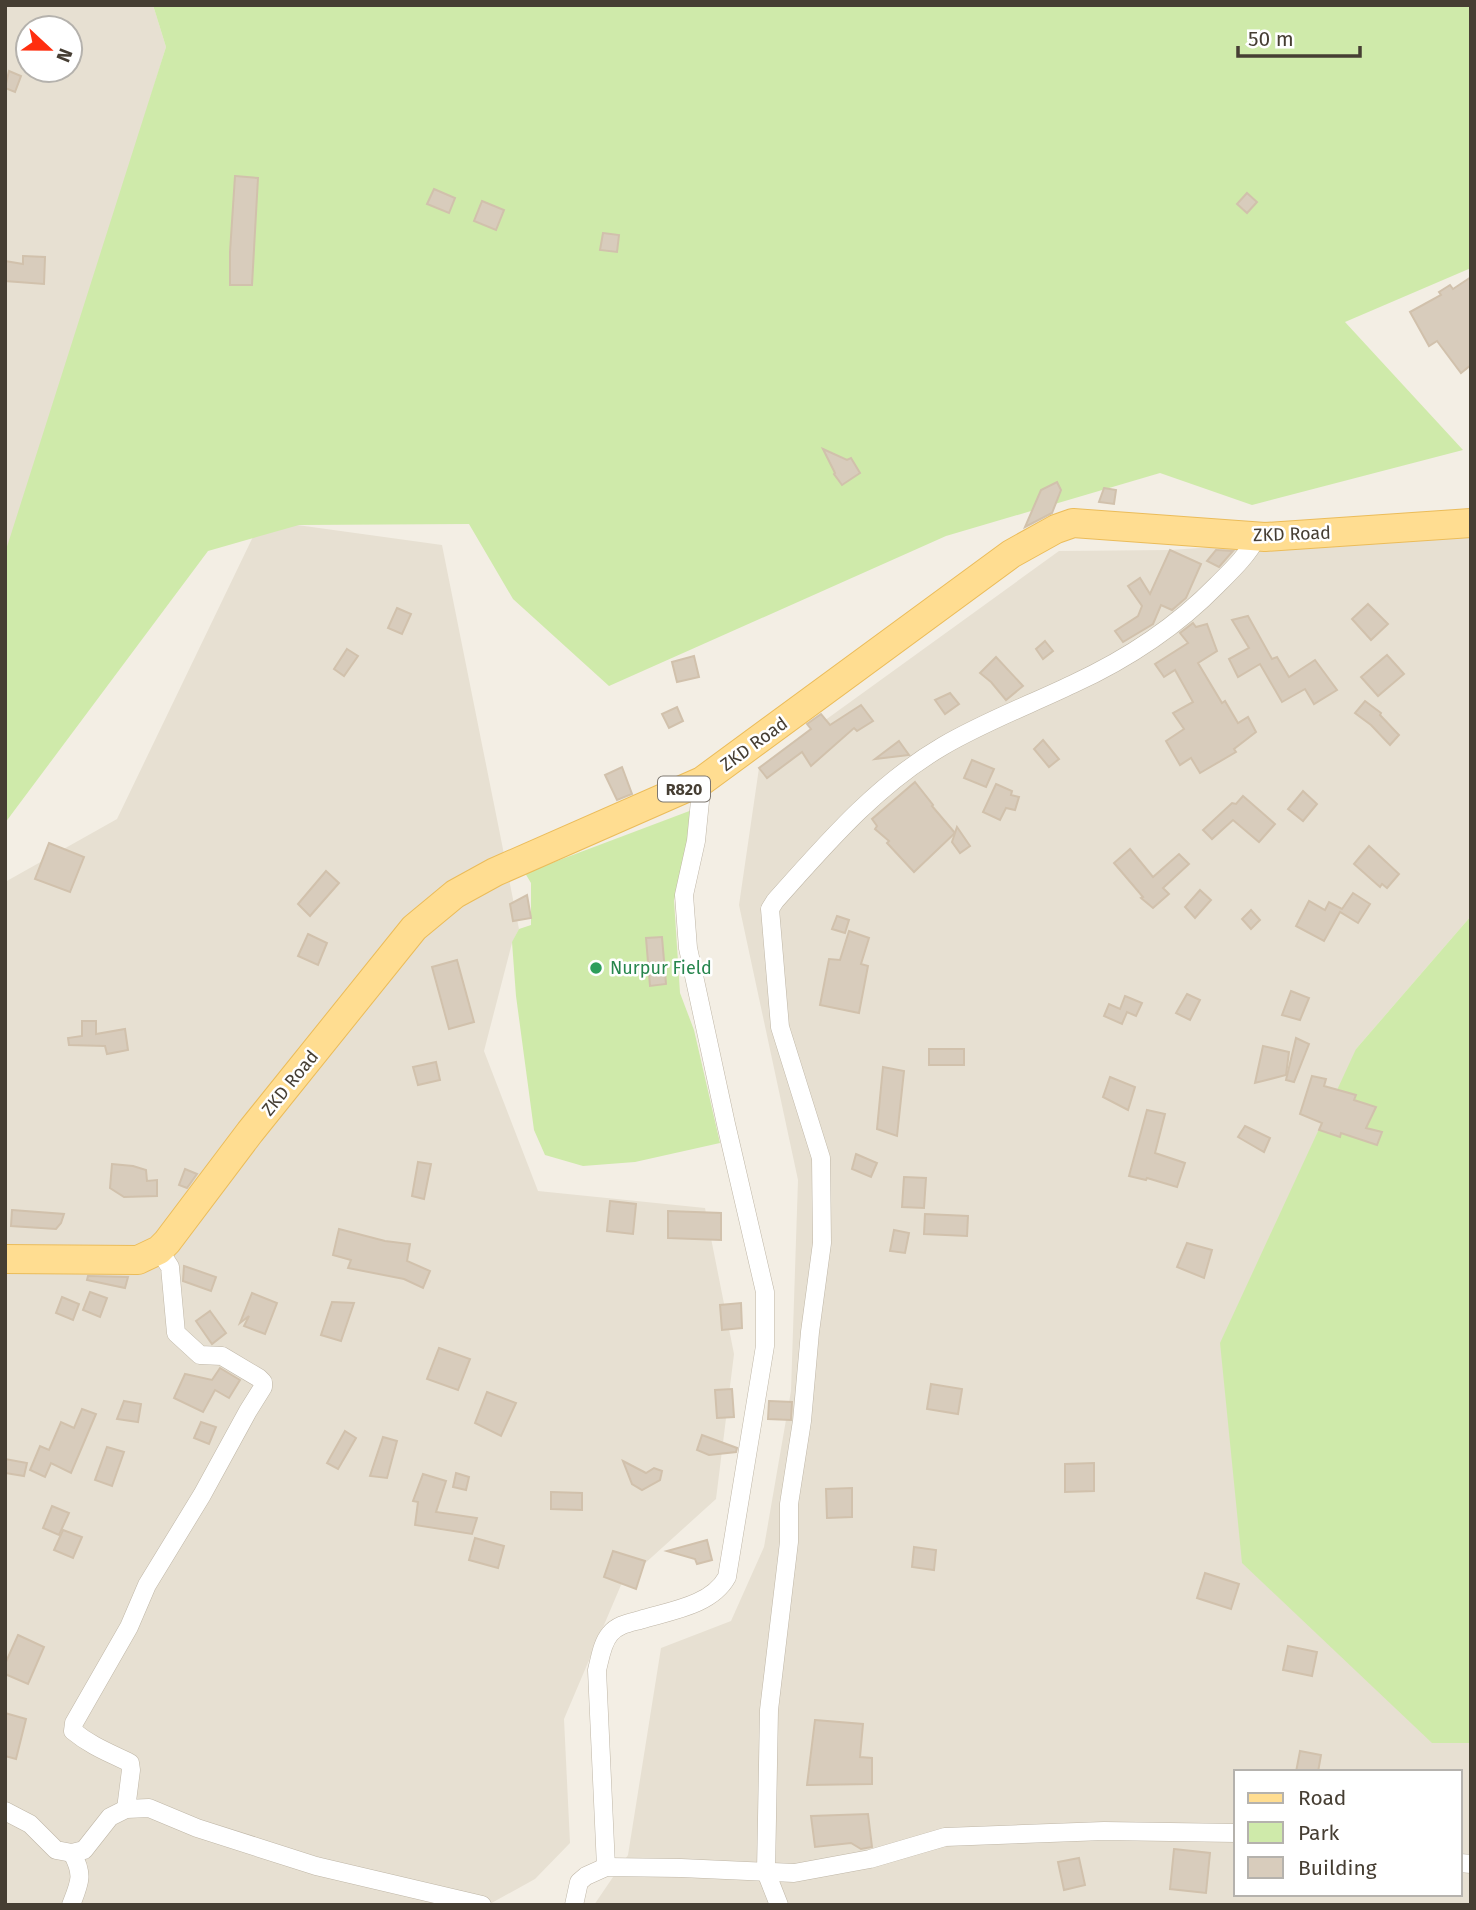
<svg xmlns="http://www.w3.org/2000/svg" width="1476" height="1910" font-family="'Fira Sans',sans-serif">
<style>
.residential{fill:#e7e0d2;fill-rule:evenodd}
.green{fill:#cfeaaa}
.building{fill:#d8ccbc;stroke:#d1c1ac;stroke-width:2}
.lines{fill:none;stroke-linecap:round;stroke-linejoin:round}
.street-casing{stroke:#bfb6a6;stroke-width:19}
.primary-casing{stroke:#ebbc5a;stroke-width:30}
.street{stroke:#fff;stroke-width:18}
.primary{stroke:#ffdd91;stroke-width:28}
.leisure-dot{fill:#2e9e5b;stroke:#fff;stroke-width:2.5}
.labels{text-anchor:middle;stroke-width:5;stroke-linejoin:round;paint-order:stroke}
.shield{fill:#fff;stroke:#7e7870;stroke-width:2}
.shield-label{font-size:16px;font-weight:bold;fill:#463e33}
.street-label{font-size:18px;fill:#463e33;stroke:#fff}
.leisure-label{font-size:18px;fill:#27864d;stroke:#fff;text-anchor:start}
</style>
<rect width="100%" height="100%" fill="#f3eee4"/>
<g class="residential">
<path d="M 5,5 L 153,5 L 166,47 L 5,569 ZM 28,28 L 70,28 L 70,70 L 28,70 Z"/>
<polygon points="261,520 442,545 519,929 512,943 484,1051 538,1191 705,1208 734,1354 716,1499 621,1585 564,1719 570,1843 535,1879 488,1905 5,1905 5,882 117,819"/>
<path d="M 1471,529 L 1471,916 L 1356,1049 L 1432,1743 L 1471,1743 L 1471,1905 L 594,1905 L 628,1855 L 661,1648 L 731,1621 L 764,1547 L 791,1391 L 798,1180 L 739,905 L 759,768 L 1059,551 L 1170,550 ZM 1236,1772 L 1460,1772 L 1460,1894 L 1236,1894 Z"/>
</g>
<g class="green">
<polygon points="153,5 1471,5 1471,268 1345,322 1463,450 1252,505 1160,473 946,536 609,686 513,599 469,524 299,525 208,551 5,823 5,553 166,47"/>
<polygon points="700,807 674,900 680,993 694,1030 720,1143 635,1162 583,1166 545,1155 534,1130 516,996 512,942 519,929 531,925 531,883 525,873"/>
<polygon points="1471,916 1471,1743 1432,1743 1242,1563 1220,1343 1356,1049"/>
</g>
<g class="building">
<polygon points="9,71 21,76 15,92 5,88"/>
<polygon points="235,176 258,178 252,285 230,285 230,252"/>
<polygon points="434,189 455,198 449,213 427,204"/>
<polygon points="1247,193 1257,202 1247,213 1237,204"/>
<polygon points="482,201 504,210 496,230 474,221"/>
<polygon points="603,233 619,235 617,252 600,250"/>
<polygon points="23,256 45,257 44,284 5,281 5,261 23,264"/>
<polygon points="1471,277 1471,365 1461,373 1437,341 1429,346 1410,312 1441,295 1439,292 1450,285 1453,289"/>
<polygon points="823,449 847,460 851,458 860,473 842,485 834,474 835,473"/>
<polygon points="1057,482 1061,490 1052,513 1025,527 1041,490"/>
<polygon points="1104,488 1116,490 1114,504 1099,502"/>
<polygon points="1170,550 1201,564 1186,598 1172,610 1161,605 1153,624 1123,642 1115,631 1138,616 1142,606 1128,586 1140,578 1150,594"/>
<polygon points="1216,550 1233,551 1219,567 1207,561"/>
<polygon points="1368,604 1388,624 1371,640 1352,619"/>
<polygon points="397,608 411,614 402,634 388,628"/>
<polygon points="1248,616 1272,659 1277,657 1289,677 1315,660 1337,690 1314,704 1305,689 1282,702 1260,664 1238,677 1229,659 1249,648 1232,620"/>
<polygon points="1193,623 1196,627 1207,624 1217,651 1198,663 1222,703 1225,701 1238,723 1248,717 1256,732 1234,749 1236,752 1200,773 1191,758 1180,765 1166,741 1184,729 1173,713 1193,702 1175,670 1164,677 1155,664 1188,643 1180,633"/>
<polygon points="1045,641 1053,651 1043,659 1036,649"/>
<polygon points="347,649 358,656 344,676 334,669"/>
<polygon points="1387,655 1404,674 1378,696 1361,677"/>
<polygon points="694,656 699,677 677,682 672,662"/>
<polygon points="996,657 1023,686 1006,700 991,682 980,673"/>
<polygon points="950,693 959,704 945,714 935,700"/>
<polygon points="1365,701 1381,713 1380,715 1399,735 1390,745 1371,725 1355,713"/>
<polygon points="861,705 873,721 857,731 854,728 811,766 802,752 767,778 759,768 811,729 807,724 821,714 830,725"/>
<polygon points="677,707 683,721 669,728 662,714"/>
<polygon points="1043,740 1059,759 1049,767 1034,749"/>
<polygon points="899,741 909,755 875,759"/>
<polygon points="972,760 994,769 986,787 964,778"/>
<polygon points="622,767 632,794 617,800 605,775"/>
<polygon points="915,782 933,805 932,806 955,833 914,872 887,843 889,841 875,829 877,826 872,819"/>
<polygon points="996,784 1012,791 1011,795 1019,797 1015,810 1006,808 1000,820 983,812"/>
<polygon points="1303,791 1317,804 1303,821 1288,809"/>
<polygon points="1243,796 1275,824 1259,842 1233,820 1212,839 1203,830 1232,803 1236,804"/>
<polygon points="957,827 970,846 960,853 952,842"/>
<polygon points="49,843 84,857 70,892 35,879"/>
<polygon points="1369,846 1399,874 1387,888 1382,884 1380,887 1354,864"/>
<polygon points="1130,849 1153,877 1179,854 1189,864 1163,888 1169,894 1153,908 1141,898 1143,897 1114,863"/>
<polygon points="326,871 339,883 310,916 298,904"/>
<polygon points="1200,890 1211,900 1195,918 1185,907"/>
<polygon points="1353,893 1370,904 1358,923 1340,912 1324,941 1296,926 1309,901 1325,910 1329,902 1342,909"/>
<polygon points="527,895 531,918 513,921 510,904"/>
<polygon points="1251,910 1260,920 1251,929 1242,919"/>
<polygon points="837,916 849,920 845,933 832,929"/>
<polygon points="849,931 869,938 861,964 868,966 859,1013 820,1005 829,959 840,960"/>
<polygon points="308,934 327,943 318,965 298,956"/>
<polygon points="662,937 666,984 650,986 646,938"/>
<polygon points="457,960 474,1022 449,1029 432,967"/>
<polygon points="1291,991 1309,998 1300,1020 1282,1015"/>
<polygon points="1187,994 1200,1000 1190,1020 1176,1013"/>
<polygon points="1125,996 1142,1003 1136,1016 1127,1012 1122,1024 1104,1016 1109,1004 1120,1009"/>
<polygon points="82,1021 96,1021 96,1034 125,1029 128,1050 107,1054 105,1046 69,1045 68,1038 82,1036"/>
<polygon points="1296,1038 1309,1044 1294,1082 1286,1080"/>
<polygon points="1263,1046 1289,1052 1286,1075 1255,1083"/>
<rect x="929" y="1049" width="35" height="16"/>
<polygon points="436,1062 440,1080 418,1085 413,1067"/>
<polygon points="883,1067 904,1071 897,1136 877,1129"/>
<polygon points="1312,1076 1326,1079 1324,1086 1356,1095 1354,1100 1376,1107 1366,1128 1382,1132 1377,1145 1341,1133 1340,1137 1319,1130 1322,1123 1300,1114"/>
<polygon points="1110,1077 1135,1087 1128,1110 1103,1097"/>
<polygon points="1147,1110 1165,1114 1155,1153 1185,1163 1177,1187 1147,1178 1146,1180 1129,1176"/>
<polygon points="1245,1126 1270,1138 1264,1152 1238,1137"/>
<polygon points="856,1154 877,1163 871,1177 852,1169"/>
<polygon points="418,1162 431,1164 424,1199 412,1196"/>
<polygon points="112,1164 133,1166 146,1170 147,1181 157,1180 157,1196 124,1197 110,1188"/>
<polygon points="185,1169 197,1174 187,1188 179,1185"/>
<polygon points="904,1177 926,1178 924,1208 902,1207"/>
<polygon points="610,1201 636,1204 633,1234 607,1231"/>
<polygon points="12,1210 64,1214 61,1223 56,1229 11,1226"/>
<polygon points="668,1211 721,1213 721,1240 668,1238"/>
<polygon points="925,1214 968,1216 967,1236 924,1234"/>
<polygon points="339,1229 385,1241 410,1244 407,1261 430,1271 423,1288 404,1279 348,1268 351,1260 333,1255"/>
<polygon points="894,1230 909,1233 905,1253 890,1251"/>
<polygon points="1187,1243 1212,1250 1204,1278 1177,1267"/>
<polygon points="184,1266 216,1277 211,1291 183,1281"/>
<polygon points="88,1276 128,1277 125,1288 87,1280"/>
<polygon points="90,1292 107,1298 100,1317 83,1310"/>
<polygon points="252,1293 277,1303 265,1334 244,1326 249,1316 240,1323"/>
<polygon points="62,1297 79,1304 73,1320 56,1313"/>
<polygon points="332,1302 354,1303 341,1341 321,1335"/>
<polygon points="741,1303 742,1328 722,1330 720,1305"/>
<polygon points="210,1311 226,1333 212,1344 196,1321"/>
<polygon points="439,1348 470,1359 458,1390 427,1379"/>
<polygon points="220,1368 240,1380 229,1398 215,1390 203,1412 174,1398 185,1374 212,1380"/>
<polygon points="931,1384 962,1389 958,1414 927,1409"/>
<polygon points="732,1389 734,1417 717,1418 715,1390"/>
<polygon points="487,1392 516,1403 501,1436 475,1423"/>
<polygon points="124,1401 141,1404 138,1422 117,1419"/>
<polygon points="769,1401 792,1402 791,1420 768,1419"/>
<polygon points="82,1409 96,1414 71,1473 51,1463 45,1477 30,1470 40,1446 49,1450 61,1422 74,1428"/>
<polygon points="201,1422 216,1427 209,1444 194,1438"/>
<polygon points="345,1431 356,1438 338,1469 327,1463"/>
<polygon points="702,1435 737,1448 736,1452 709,1455 697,1450"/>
<polygon points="383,1437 397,1441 387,1478 370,1476"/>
<polygon points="107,1447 124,1452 112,1486 95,1480"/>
<polygon points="5,1459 27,1463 24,1476 5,1473"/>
<polygon points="623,1461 646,1473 654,1468 662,1471 660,1480 642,1490 632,1484"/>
<polygon points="1094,1463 1094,1491 1065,1492 1065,1464"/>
<polygon points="456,1473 469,1477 466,1490 453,1487"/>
<polygon points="423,1474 446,1481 436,1512 477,1518 472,1534 415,1525 418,1502 413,1501"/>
<polygon points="852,1488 852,1517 827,1518 826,1489"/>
<polygon points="551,1492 582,1493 582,1510 551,1509"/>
<polygon points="52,1506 69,1513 59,1535 43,1528"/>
<polygon points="63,1530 82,1537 73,1558 54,1550"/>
<polygon points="475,1538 504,1546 498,1568 469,1560"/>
<polygon points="707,1540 712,1560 697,1564 695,1559 667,1551"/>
<polygon points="914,1547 936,1550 934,1570 912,1567"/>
<polygon points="613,1551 645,1561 636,1589 604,1577"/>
<polygon points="1205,1573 1239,1584 1231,1609 1197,1598"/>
<polygon points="18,1635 44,1647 28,1684 5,1674 5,1664"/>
<polygon points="1288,1646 1317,1652 1312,1676 1283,1670"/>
<polygon points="5,1713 26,1719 16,1759 5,1756"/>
<polygon points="815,1720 863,1724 860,1757 872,1758 872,1784 807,1785"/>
<polygon points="1300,1751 1321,1755 1318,1772 1296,1772"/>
<polygon points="868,1814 872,1847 861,1849 851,1843 815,1847 811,1816"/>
<polygon points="1174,1849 1210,1853 1206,1893 1170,1889"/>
<polygon points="1079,1858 1085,1885 1064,1890 1058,1862"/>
</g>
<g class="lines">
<g class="street-casing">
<g id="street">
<path d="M 126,1809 L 131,1770 L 130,1763 C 110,1753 91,1746 73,1731 L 74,1723 L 129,1627 L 147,1585 L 202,1495 L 248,1411 L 263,1387 L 263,1382 L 259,1378 L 222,1356 L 200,1355 L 176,1333 L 170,1267 L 159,1250"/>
<polyline points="5,1811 30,1824 56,1850 72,1853 84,1850 110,1817 126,1809 149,1808 197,1828 316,1866 482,1905"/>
<polyline points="1460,1863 1471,1864"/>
<path d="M 606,1867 L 597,1670 C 600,1659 602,1643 610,1634 C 617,1625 629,1623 640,1620 C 669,1611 711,1606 727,1577 L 765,1346 L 765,1292 L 726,1124 L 688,948 L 684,895 L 696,841 L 702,781"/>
<path d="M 71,1905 C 80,1882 84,1875 72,1853"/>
<polyline points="574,1905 579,1882 586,1876 606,1867 681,1868 794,1873 870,1859 945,1837 1104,1831 1236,1833"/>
<path d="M 779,1905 L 766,1872 L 769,1710 L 789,1542 L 789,1504 L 802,1421 L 810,1332 L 822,1243 L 821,1158 L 780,1027 L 770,909 L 775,901 C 826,844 876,785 943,746 C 984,722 1029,705 1073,684 C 1125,660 1177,626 1217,585 C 1232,570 1247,556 1257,537"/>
</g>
</g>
<g class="primary-casing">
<polyline id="primary" points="5,1259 138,1260 159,1250 167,1242 250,1132 414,928 455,894 495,872 702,781 1011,554 1056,529 1073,523 1265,537 1471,523"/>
</g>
<use href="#street" class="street"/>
<use href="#primary" class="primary"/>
</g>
<circle class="leisure-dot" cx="596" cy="968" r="7"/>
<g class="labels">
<rect class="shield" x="658" y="776.5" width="52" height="25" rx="5"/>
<g class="shield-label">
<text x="684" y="795">R820</text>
</g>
<g class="street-label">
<text transform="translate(1292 534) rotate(-2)" y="6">ZKD Road</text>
<text transform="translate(754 744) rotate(-36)" y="6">ZKD Road</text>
<text transform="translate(290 1083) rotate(-51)" y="6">ZKD Road</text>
</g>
<g class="leisure-label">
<text x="610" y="974">Nurpur Field</text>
</g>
</g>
<rect width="1476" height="1910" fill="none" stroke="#463e33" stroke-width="14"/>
<rect x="1234" y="1770" width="228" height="126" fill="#ffffff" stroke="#b5b2ad" stroke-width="2"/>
<rect x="1248" y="1793" width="35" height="10" fill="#ffdd91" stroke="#b5b2ad" stroke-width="2"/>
<text x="1298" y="1805" font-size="21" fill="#463e33">Road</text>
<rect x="1248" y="1822" width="35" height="21" fill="#cfeaaa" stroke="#b5b2ad" stroke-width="2"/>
<text x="1298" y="1840" font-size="21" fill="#463e33">Park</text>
<rect x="1248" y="1857" width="35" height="21" fill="#d8ccbc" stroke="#b5b2ad" stroke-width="2"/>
<text x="1298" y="1875" font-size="21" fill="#463e33">Building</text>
<g transform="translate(49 49) rotate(112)"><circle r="33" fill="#ffffff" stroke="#b5b2ad" stroke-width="2"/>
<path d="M0-5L12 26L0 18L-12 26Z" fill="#ff2e0f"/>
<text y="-10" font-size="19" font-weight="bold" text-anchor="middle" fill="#463e33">N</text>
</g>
<path d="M1238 46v10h122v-10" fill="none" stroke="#463e33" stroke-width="3.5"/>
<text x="1248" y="46" font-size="21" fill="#463e33" stroke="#ffffff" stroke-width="5" paint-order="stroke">50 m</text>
</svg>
